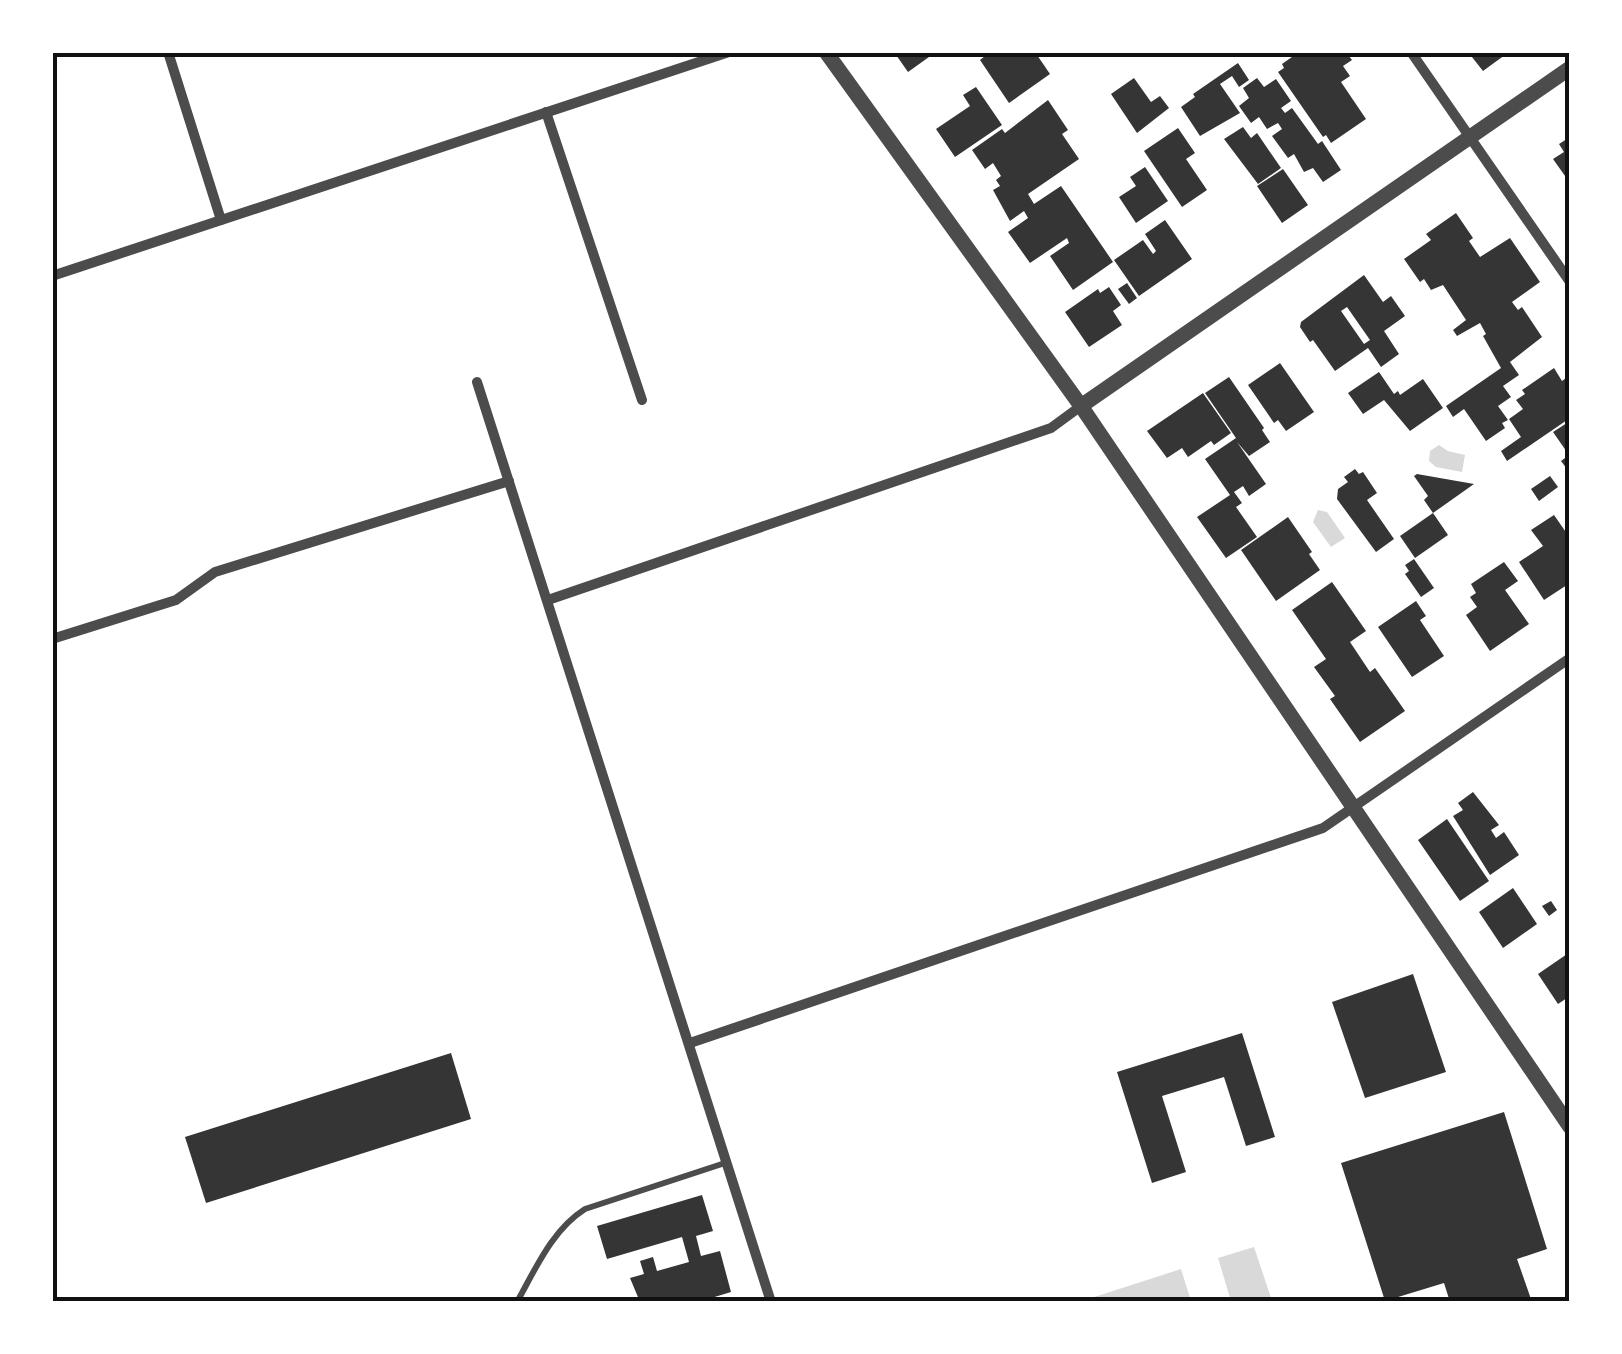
<svg xmlns="http://www.w3.org/2000/svg" width="1622" height="1354" font-family="Literata,serif">
<style>
.water{fill:#d9d9d9}
.building{fill:#353535;fill-rule:evenodd}
.lines{fill:none;stroke-linecap:round;stroke-linejoin:round}
.service{stroke:#4c4c4c;stroke-width:6}
.minor{stroke:#4c4c4c;stroke-width:10}
.tertiary{stroke:#4c4c4c;stroke-width:15}
.neatline{fill:none;stroke:#111;stroke-width:4}
</style>
<rect width="100%" height="100%" fill="#fff"/>
<g class="water">
<polygon points="1439,445 1448,451 1465,455 1462,472 1436,467 1429,461 1430,451"/>
<polygon points="1318,510 1327,512 1345,538 1331,547 1313,522"/>
<polygon points="1254,1247 1272,1301 1231,1301 1218,1258"/>
<polygon points="1181,1269 1191,1301 1085,1301 1085,1300"/>
</g>
<g class="building">
<polygon points="894,52 936,52 908,72"/>
<polygon points="990,52 1035,52 1050,74 1009,103 980,60"/>
<polygon points="1299,52 1346,52 1352,60 1343,66 1350,76 1341,82 1366,119 1331,143 1326,135 1323,137 1278,72 1284,68 1282,64"/>
<polygon points="1468,52 1509,52 1483,71"/>
<polygon points="1238,63 1249,80 1239,87 1232,76 1220,84 1240,113 1200,136 1181,107 1195,97 1193,94"/>
<polygon points="1134,78 1151,102 1160,96 1169,108 1137,133 1111,94"/>
<polygon points="1257,78 1264,87 1276,79 1291,101 1281,108 1285,113 1292,108 1318,144 1322,141 1341,170 1323,182 1313,168 1304,172 1294,154 1288,158 1272,136 1282,129 1278,123 1267,129 1259,117 1251,123 1239,106 1249,98 1243,88"/>
<polygon points="976,87 1002,125 955,157 936,129 970,106 963,95"/>
<polygon points="1048,100 1068,130 1062,134 1079,159 1028,194 1034,204 1061,186 1113,262 1073,290 1050,256 1069,243 1067,238 1030,263 1008,232 1028,218 1024,211 1010,221 993,190 1000,186 996,180 1001,176 993,163 985,169 972,150 1002,129 1005,133"/>
<polygon points="1243,127 1251,138 1257,133 1281,168 1258,184 1224,139"/>
<polygon points="1178,128 1195,153 1186,159 1207,190 1182,207 1144,151"/>
<polygon points="1570,137 1570,183 1553,159 1564,152 1559,144"/>
<polygon points="1145,167 1168,201 1136,223 1119,197 1136,186 1130,177"/>
<polygon points="1283,169 1308,205 1282,223 1257,186"/>
<polygon points="1456,213 1473,238 1469,241 1480,257 1510,238 1540,282 1512,302 1518,310 1522,307 1542,337 1510,362 1519,375 1503,386 1511,397 1498,406 1508,420 1502,423 1505,428 1486,441 1464,409 1453,417 1446,406 1501,368 1483,336 1486,334 1480,323 1457,336 1453,330 1466,320 1443,285 1431,290 1424,279 1420,282 1404,259 1431,240 1426,234"/>
<polygon points="1165,220 1192,259 1139,296 1114,260 1143,240 1153,254 1156,251 1145,234"/>
<path d="M 1364,275 L 1383,302 L 1391,296 L 1405,316 L 1384,331 L 1399,354 L 1381,367 L 1368,348 L 1335,371 L 1313,340 L 1310,342 L 1300,327 L 1301,322 ZM 1347,307 L 1370,340 L 1364,344 L 1341,311 Z"/>
<polygon points="1127,283 1137,298 1129,304 1118,289"/>
<polygon points="1109,287 1121,305 1113,311 1122,325 1089,347 1065,312 1098,289 1100,293"/>
<polygon points="1280,363 1314,412 1286,431 1278,420 1274,423 1248,385"/>
<polygon points="1554,368 1562,381 1570,375 1570,408 1565,411 1570,418 1507,461 1501,451 1521,437 1509,419 1523,409 1516,400 1525,394 1522,390"/>
<polygon points="1379,372 1394,394 1398,391 1400,395 1423,379 1443,408 1410,431 1384,400 1363,414 1348,393"/>
<polygon points="1229,377 1264,428 1262,430 1270,442 1249,456 1237,442 1266,484 1249,496 1243,486 1234,492 1242,503 1236,507 1257,537 1226,558 1197,517 1230,495 1205,459 1236,438 1205,393"/>
<polygon points="1203,393 1231,433 1214,445 1211,441 1188,457 1182,448 1167,458 1147,431"/>
<polygon points="1570,421 1570,473 1561,461 1569,455 1553,432"/>
<polygon points="1355,469 1359,474 1363,472 1377,493 1367,500 1394,539 1376,552 1337,499 1338,489 1348,482 1344,477"/>
<polygon points="1417,474 1474,484 1433,513 1424,500 1428,496 1414,476"/>
<polygon points="1550,476 1558,487 1539,501 1531,489"/>
<polygon points="1433,513 1448,535 1415,558 1400,536"/>
<polygon points="1554,515 1570,538 1570,583 1544,600 1519,562 1543,546 1531,530"/>
<polygon points="1288,517 1312,552 1309,554 1320,570 1276,601 1241,550"/>
<polygon points="1414,559 1434,588 1421,597 1405,574 1409,571 1405,565"/>
<polygon points="1504,562 1518,581 1505,590 1529,624 1490,651 1466,615 1477,607 1470,597 1476,593 1471,584"/>
<polygon points="1332,582 1366,631 1350,642 1370,672 1375,668 1405,711 1360,742 1330,699 1335,696 1314,667 1326,659 1292,610"/>
<polygon points="1416,601 1426,616 1420,620 1444,656 1412,677 1378,627"/>
<polygon points="1473,792 1499,825 1491,830 1496,838 1504,832 1519,855 1490,875 1453,816 1463,810 1458,803"/>
<polygon points="1447,819 1489,881 1460,901 1418,840"/>
<polygon points="1513,888 1537,924 1503,948 1479,912"/>
<polygon points="1551,901 1557,910 1549,916 1542,906"/>
<polygon points="1570,952 1570,996 1558,1004 1538,974"/>
<polygon points="1413,974 1446,1072 1365,1098 1332,1002"/>
<polygon points="1242,1033 1275,1137 1246,1146 1224,1077 1162,1096 1186,1172 1152,1183 1117,1072"/>
<polygon points="451,1053 471,1119 206,1203 185,1137"/>
<polygon points="1504,1112 1547,1249 1517,1259 1532,1302 1450,1302 1444,1283 1385,1301 1341,1163"/>
<polygon points="702,1195 713,1231 696,1236 701,1256 720,1251 731,1292 698,1302 640,1302 630,1278 644,1274 640,1261 653,1257 657,1271 689,1262 682,1237 607,1259 597,1226"/>
</g>
<g class="lines">
<path class="service" d="M 517,1302 C 536,1268 552,1230 585,1209 L 728,1162"/>
<g class="minor">
<polyline points="168,52 221,220"/>
<polyline points="1411,52 1570,282"/>
<polyline points="546,112 642,400"/>
<polyline points="52,276 729,52"/>
<polyline points="477,382 771,1302"/>
<polyline points="548,600 1051,428 1081,406"/>
<polyline points="52,639 176,600 215,572 509,481"/>
<polyline points="690,1043 1323,828 1570,658"/>
</g>
<g class="tertiary">
<polyline points="826,52 1081,406 1570,1127"/>
<polyline points="1081,406 1570,68"/>
</g>
</g>
<rect width="1622" height="1354" fill="none" stroke="#ffffff" stroke-width="110"/>
<rect x="55" y="55" width="1512" height="1244" class="neatline"/>
</svg>
